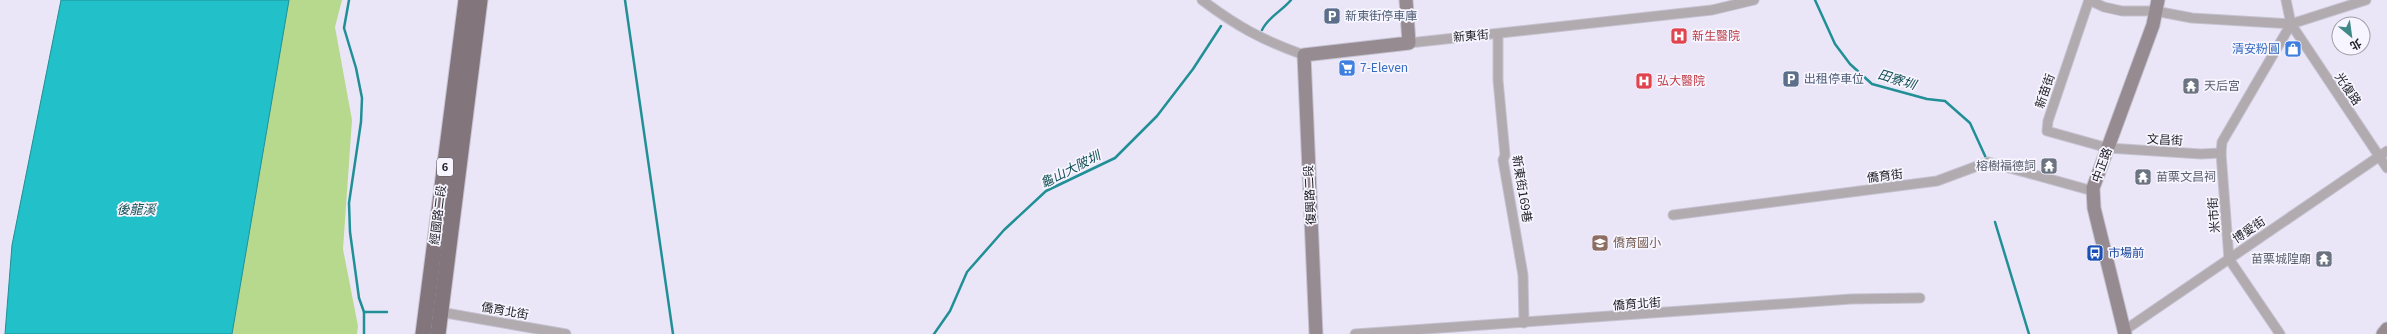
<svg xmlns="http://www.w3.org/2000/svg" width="2387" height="334" font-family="Georgia,'Noto Sans TC',serif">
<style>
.green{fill:#b7d98e}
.water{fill:#22c0c8;stroke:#208f96}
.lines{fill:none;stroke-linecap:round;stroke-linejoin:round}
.stream{stroke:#208f96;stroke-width:2.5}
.street-casing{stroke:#c5c2d1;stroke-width:11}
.secondary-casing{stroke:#c5c2d1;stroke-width:15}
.primary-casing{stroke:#c5c2d1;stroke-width:17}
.street{stroke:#b1aaae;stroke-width:9}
.secondary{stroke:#968b90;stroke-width:13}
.primary{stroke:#82757c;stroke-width:15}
.labels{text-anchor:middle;stroke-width:3.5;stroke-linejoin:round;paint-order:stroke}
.shield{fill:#f7f5ff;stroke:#5e5d64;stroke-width:1}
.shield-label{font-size:11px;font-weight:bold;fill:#1d1c22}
.service-label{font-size:12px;fill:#4e5e75;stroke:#f7f5ff;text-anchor:start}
.street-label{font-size:12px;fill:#1d1c22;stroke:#f7f5ff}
.health-label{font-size:12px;fill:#be3a42;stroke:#f7f5ff;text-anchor:start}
.shop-label{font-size:12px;fill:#366cbe;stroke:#f7f5ff;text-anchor:end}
.worship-label{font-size:12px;fill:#5b616d;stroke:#f7f5ff;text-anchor:start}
.education-label{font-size:12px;fill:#785e54;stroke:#f7f5ff;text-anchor:start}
.transit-label{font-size:12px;fill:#164399;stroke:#f7f5ff;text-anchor:start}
.water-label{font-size:13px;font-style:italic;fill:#155256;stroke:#f7f5ff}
</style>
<rect width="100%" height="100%" fill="#eae6f7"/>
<polygon class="green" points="289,0 342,0 335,27 352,120 343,249 358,326 357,334 232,334"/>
<polygon class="water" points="61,0 289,0 232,334 5,334 12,245"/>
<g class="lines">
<g class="stream">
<polyline points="349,0 344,28 356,68 362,98 361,122 349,203 350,232 359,298 364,312 364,334"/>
<polyline points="625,0 673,334"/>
<polyline points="1815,0 1835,44 1850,64 1872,84 1927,99 1945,101 1970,123 1986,158"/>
<path d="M 1262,30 C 1268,17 1282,11 1291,0"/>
<polyline points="1995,222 2029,334"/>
<polyline points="364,312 387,312"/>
<polyline points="934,334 950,311 967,272 1004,230 1046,191 1115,158 1157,116 1193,69 1221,26"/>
</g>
<g class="street-casing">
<g id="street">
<path d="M 1202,0 C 1238,27 1262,40 1304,55"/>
<polyline points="2089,0 2048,121 2047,131 2108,148 2201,154 2221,153"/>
<polyline points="2089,0 2104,7 2122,11 2155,11 2192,18 2291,24 2366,0"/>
<polyline points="2286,0 2291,24 2387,168"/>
<polyline points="1498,34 1498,80 1505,155 1503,160 1523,275 1524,323"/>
<polyline points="1409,43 1712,10 1754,0"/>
<polyline points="1673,215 1937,181 1988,162 2093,191"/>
<polyline points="440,312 566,334"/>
<polyline points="2125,330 2387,151"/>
<polyline points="1355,334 1851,299 1920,298"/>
<polyline points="2280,334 2229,259 2221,153 2222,142 2291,24"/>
</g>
</g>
<g class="secondary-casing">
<g id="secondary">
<polyline points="1316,334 1304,55 1409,43 1406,0"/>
<polyline points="2125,334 2094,208 2093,188 2153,25 2158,0"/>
<polyline points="2383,334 2387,329"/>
</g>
</g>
<g class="primary-casing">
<g id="primary">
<polyline points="423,334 466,0"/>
<polyline points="438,334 480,0"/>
</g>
</g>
<use href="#street" class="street"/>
<use href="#secondary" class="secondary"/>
<use href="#primary" class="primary"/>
</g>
<defs>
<g id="parking-square" transform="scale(0.9)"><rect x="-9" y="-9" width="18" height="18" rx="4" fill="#5c6f8a" stroke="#f7f5ff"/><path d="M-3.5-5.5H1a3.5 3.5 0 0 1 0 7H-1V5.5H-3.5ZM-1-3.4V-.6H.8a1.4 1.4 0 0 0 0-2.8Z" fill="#fff"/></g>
<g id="hospital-square" transform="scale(0.9)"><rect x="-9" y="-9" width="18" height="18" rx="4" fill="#e0444e" stroke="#f7f5ff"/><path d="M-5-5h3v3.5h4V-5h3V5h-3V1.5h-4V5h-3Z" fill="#fff"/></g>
<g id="shop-square" transform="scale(0.9)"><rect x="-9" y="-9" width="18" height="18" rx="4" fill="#3f7fe0" stroke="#f7f5ff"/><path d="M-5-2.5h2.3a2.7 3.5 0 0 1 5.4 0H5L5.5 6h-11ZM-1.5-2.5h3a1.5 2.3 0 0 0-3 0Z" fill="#fff"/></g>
<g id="supermarket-square" transform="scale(0.9)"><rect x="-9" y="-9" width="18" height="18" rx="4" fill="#3f7fe0" stroke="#f7f5ff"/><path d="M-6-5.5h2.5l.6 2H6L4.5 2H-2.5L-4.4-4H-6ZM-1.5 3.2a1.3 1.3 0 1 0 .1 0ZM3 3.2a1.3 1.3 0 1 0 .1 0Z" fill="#fff"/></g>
<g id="temple-square" transform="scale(0.9)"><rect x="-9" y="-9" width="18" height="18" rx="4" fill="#6b7280" stroke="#f7f5ff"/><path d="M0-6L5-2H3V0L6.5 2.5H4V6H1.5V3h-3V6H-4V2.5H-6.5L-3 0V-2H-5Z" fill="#fff"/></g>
<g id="school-square" transform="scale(0.9)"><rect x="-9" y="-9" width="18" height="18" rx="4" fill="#8d6e63" stroke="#f7f5ff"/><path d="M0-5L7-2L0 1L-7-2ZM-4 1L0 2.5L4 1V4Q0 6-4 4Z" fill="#fff"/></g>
<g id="bus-square" transform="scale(0.9)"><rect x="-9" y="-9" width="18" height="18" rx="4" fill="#1a4fb4" stroke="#f7f5ff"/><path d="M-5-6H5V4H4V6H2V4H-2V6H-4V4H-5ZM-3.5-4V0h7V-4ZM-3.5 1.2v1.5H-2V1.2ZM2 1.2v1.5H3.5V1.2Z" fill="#fff"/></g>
</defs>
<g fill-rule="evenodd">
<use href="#parking-square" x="1332" y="16"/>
<use href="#hospital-square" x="1679" y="36"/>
<use href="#shop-square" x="2293" y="49"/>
<use href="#supermarket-square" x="1347" y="68"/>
<use href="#parking-square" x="1791" y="79"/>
<use href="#hospital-square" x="1644" y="81"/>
<use href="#temple-square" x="2191" y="86"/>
<use href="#temple-square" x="2049" y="166"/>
<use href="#temple-square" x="2143" y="177"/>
<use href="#school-square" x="1600" y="243"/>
<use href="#bus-square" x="2095" y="253"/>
<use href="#temple-square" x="2324" y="259"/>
</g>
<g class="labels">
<rect class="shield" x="437" y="158" width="16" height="18" rx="3"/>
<g class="shield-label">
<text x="445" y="171">6</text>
</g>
<g class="service-label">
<text x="1345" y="20">新東街停車庫</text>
<text x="1804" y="83">出租停車位</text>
</g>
<g class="street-label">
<text transform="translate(1471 36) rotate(-5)" y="4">新東街</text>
<text transform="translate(2348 89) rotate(56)" y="4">光復路</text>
<text transform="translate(2045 91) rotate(-71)" y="4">新苗街</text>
<text transform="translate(2165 140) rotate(3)" y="4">文昌街</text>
<text transform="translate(2102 165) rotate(-70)" y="4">中正路</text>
<text transform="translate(1885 176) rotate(-7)" y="4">僑育街</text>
<text transform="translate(1522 189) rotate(81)" y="4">新東街169巷</text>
<text transform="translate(1310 195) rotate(-93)" y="4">復興路二段</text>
<text transform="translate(438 215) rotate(-83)" y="4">經國路二段</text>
<text transform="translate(2214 215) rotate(-94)" y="4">米市街</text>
<text transform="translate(2249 230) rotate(-34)" y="4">博愛街</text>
<text transform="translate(1637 304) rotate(-4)" y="4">僑育北街</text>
<text transform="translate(505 311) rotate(10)" y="4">僑育北街</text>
</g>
<g class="health-label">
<text x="1692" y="40">新生醫院</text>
<text x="1657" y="85">弘大醫院</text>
</g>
<g class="shop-label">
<text x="2280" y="53">清安粉圓</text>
<text x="1360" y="72" text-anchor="start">7-Eleven</text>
</g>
<g class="worship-label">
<text x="2204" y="90">天后宮</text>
<text x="2036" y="170" text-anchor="end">榕樹福德詞</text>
<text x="2156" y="181">苗栗文昌祠</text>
<text x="2311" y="263" text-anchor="end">苗栗城隍廟</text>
</g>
<g class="education-label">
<text x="1613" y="247">僑育國小</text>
</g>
<g class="transit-label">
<text x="2108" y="257">市場前</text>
</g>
<g class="water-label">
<text transform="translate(1897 79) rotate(17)" y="5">田寮圳</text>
<text transform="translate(1070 169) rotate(-27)" y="5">龜山大陂圳</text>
<text x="136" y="214">後龍溪</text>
</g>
</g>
<g transform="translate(2351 36) rotate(151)"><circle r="19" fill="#f7f5ff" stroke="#a09ea7"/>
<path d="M0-3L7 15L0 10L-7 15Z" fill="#418986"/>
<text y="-6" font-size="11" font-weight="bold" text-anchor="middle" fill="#1d1c22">北</text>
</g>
</svg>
